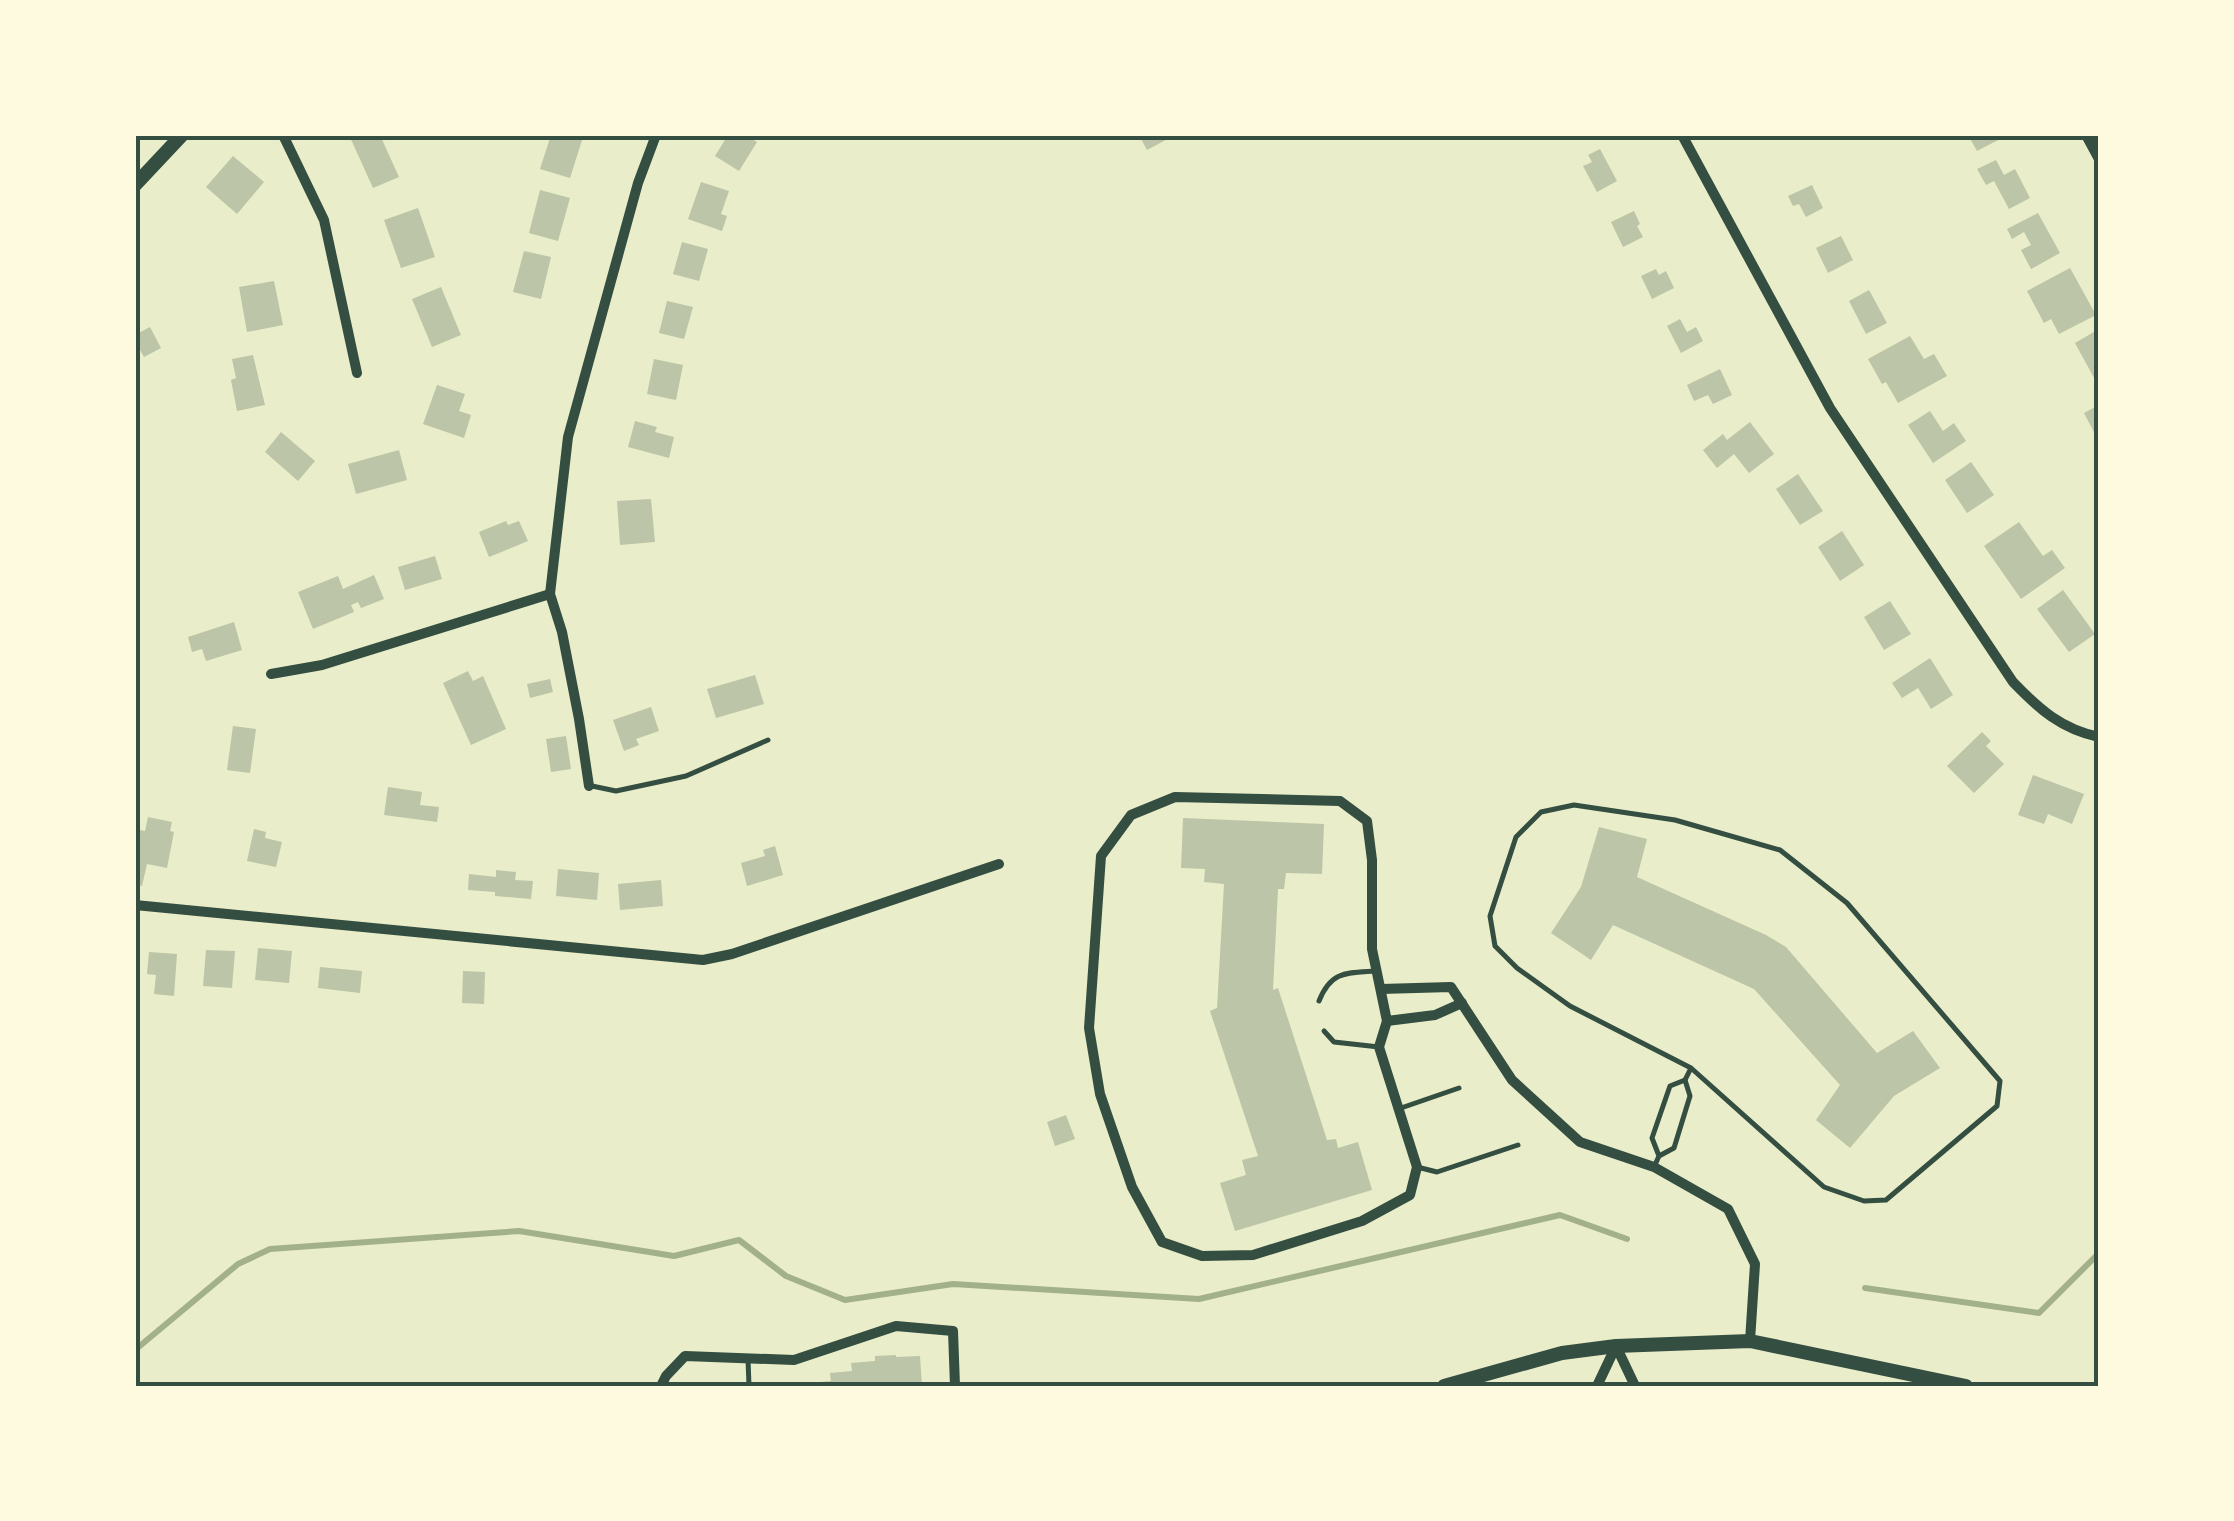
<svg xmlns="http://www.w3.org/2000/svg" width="2234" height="1521" font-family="'Work Sans',sans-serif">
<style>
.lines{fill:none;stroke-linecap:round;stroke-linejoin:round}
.stream{stroke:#a3b18a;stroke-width:6}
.building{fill:#bcc5a7}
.service{stroke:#344e41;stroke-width:5}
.minor{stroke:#344e41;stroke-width:10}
.tertiary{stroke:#344e41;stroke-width:14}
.neatline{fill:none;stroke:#344e41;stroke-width:4}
</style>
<rect width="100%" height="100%" fill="#e9edc9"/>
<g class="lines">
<g class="stream">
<polyline points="1865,1288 2039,1313 2099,1253"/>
<polyline points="135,1350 238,1264 270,1249 519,1231 674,1256 739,1240 786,1276 845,1300 953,1284 1199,1299 1560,1215 1627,1239"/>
</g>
</g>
<g class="building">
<polygon points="349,135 380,135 399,177 373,188"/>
<polygon points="551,135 583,137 570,178 540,169"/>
<polygon points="728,135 745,135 757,142 739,171 715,156"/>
<polygon points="1139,135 1175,135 1147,150"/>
<polygon points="1968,135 1998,135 2000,139 1977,151"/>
<polygon points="1600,149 1617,181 1597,192 1583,166 1592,162 1588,155"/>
<polygon points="233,156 264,182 237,214 206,187"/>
<polygon points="1996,160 2004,175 2015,169 2030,198 2009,209 1994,181 1986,185 1977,169"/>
<polygon points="701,182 729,191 721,214 727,216 722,231 688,219"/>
<polygon points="1812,185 1823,208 1806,217 1799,204 1793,206 1788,196"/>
<polygon points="540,190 570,198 558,241 529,233"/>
<polygon points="418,208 435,257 401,268 384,220"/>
<polygon points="1634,211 1640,224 1637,226 1643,237 1623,247 1611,222"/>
<polygon points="2038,213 2060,253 2031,269 2021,250 2031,245 2024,232 2012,239 2007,229"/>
<polygon points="1841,236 1853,260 1828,273 1816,248"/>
<polygon points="682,242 708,249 699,281 673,274"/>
<polygon points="524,251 551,257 541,299 513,292"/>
<polygon points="2070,268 2096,315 2059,334 2051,319 2044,323 2027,291"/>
<polygon points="1656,269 1659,275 1666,271 1674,288 1652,299 1641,276"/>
<polygon points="274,281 283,325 247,332 239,287"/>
<polygon points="441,287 461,335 432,347 412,299"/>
<polygon points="1869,290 1887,323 1866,334 1849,301"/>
<polygon points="667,301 693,307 684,339 659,333"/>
<polygon points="1680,319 1687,332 1696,327 1703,341 1681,353 1667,326"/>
<polygon points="150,327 161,348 144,357 135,341 135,335"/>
<polygon points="2099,329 2099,387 2075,343"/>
<polygon points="1910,336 1924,359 1934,354 1947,376 1898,403 1886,382 1882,384 1868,359"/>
<polygon points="253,355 265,405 237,411 231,380 236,378 232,359"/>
<polygon points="654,359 683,365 676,400 647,394"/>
<polygon points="1720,369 1732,395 1713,404 1708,395 1694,401 1687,385"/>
<polygon points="437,385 465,394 459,411 471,415 464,438 423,424"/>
<polygon points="2099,405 2099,432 2095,434 2084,413"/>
<polygon points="1930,411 1943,431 1954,423 1966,441 1933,463 1908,425"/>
<polygon points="635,421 657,427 655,432 674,437 669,458 628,447"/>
<polygon points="1750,422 1774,454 1749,473 1734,454 1717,468 1703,450 1723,434 1727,440"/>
<polygon points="281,432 315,461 298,481 265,452"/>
<polygon points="399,450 407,480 356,494 348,464"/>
<polygon points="1971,462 1994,495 1967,513 1945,480"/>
<polygon points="1798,474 1823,511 1800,525 1776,489"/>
<polygon points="651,499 655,542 620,545 617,501"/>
<polygon points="506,521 508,525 519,521 528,541 489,557 479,532"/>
<polygon points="2019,522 2043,556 2052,550 2065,568 2021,599 1984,546"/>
<polygon points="1842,531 1864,565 1840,581 1818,547"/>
<polygon points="435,556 442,579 405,590 398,567"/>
<polygon points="374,575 384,599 361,608 358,602 351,605 354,612 313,629 298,592 338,576 343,589"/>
<polygon points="2063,590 2095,634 2069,652 2037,609"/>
<polygon points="1890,601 1911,634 1884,650 1864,617"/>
<polygon points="234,622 242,650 206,661 202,649 192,652 188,637"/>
<polygon points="1930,658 1953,695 1931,709 1918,688 1902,698 1892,683"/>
<polygon points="468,671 473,681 483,676 506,729 471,745 443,683"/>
<polygon points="755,675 764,704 716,718 707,689"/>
<polygon points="550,679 553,692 530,698 527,684"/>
<polygon points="651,707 659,731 636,739 639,745 624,751 613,720"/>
<polygon points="233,726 256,729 250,773 227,770"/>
<polygon points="1982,732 1991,741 1986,746 2004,764 1974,793 1947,766"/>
<polygon points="566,736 571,769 551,772 546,739"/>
<polygon points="2033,775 2084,794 2072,824 2048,814 2044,824 2018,815"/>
<polygon points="388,787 422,792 420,805 439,807 437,822 384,815"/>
<polygon points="148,817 172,822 170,831 174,832 167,868 147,864 142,886 135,884 135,829 145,831"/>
<polygon points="1183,818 1324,824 1322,874 1286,873 1284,889 1278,889 1273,990 1278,988 1327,1140 1336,1139 1338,1148 1358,1142 1372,1190 1235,1231 1220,1183 1246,1175 1242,1160 1258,1156 1210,1011 1217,1008 1224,884 1204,882 1205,869 1181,868"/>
<polygon points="1599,827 1647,839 1637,877 1766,935 1786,947 1877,1053 1913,1031 1940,1068 1894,1096 1850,1148 1816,1120 1840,1085 1754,989 1613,925 1591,960 1551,933 1581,887"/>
<polygon points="254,829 266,832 265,838 282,842 276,867 247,861"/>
<polygon points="775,846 783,875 747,886 741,863 765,856 763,850"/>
<polygon points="558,869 599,873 597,900 556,896"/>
<polygon points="496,870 516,872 515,880 533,881 531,899 495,896 495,892 468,890 469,874 496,877"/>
<polygon points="661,880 663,906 620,910 618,884"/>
<polygon points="258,948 292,951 289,983 255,980"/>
<polygon points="206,950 235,951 232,988 203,986"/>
<polygon points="149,952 177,954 174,996 154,994 156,975 147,974"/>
<polygon points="320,967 362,971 360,993 318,988"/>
<polygon points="463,971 485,972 484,1004 462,1003"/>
<polygon points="1066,1115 1075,1139 1055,1146 1047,1122"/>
<polygon points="896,1355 896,1357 920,1356 922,1386 809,1386 809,1383 831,1381 830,1373 852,1371 851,1363 875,1361 875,1356"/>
</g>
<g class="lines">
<g class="service">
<polyline points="592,786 616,791 686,776 768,740"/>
<path d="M 1319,1001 C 1331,971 1346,973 1375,971"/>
<polyline points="1324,1031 1334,1042 1379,1047"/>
<polyline points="1685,1080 1691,1068 1824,1187 1864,1201 1886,1200 1997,1106 2000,1081 1847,903 1780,850 1675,820 1574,805 1541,812 1516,837 1490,916 1495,946 1517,968 1570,1006 1691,1068"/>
<polyline points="1401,1108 1459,1088"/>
<polyline points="1417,1167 1437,1172 1518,1145"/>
<polyline points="1654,1167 1659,1156 1674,1148 1690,1096 1685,1080 1670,1086 1652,1138 1659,1156"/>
<polyline points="748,1359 749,1386"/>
</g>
<g class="minor">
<polyline points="283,135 324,220 357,373"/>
<path d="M 1682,135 L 1830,408 L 2013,682 C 2039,709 2061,729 2099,737"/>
<polyline points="2086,135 2099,159"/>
<polyline points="271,674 322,665 550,594"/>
<polyline points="589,786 579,719 562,632 550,594 568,437 638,183 656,135"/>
<polygon points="1175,797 1340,801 1367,821 1372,860 1372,949 1387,1021 1379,1047 1417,1167 1410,1195 1362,1221 1253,1255 1202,1256 1162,1242 1132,1187 1100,1094 1089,1028 1101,856 1131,815"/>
<polyline points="135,905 703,960 732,954 999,864"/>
<polyline points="1381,989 1451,987 1512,1080 1580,1142 1654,1167 1728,1209 1755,1264 1750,1341"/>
<polyline points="1387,1021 1435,1015 1462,1003"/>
<polyline points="1616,1346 1635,1386"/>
<polyline points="661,1386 666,1376 685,1356 794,1360 896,1326 953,1331 955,1386"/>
<polyline points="1597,1386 1616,1346"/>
</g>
<g class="tertiary">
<polyline points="135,185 182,135"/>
<polyline points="1444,1386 1562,1353 1616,1346 1750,1341 1966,1386"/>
</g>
</g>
<rect width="2234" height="1521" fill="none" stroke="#fefae0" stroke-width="275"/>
<rect x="138" y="138" width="1958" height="1246" class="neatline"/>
</svg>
